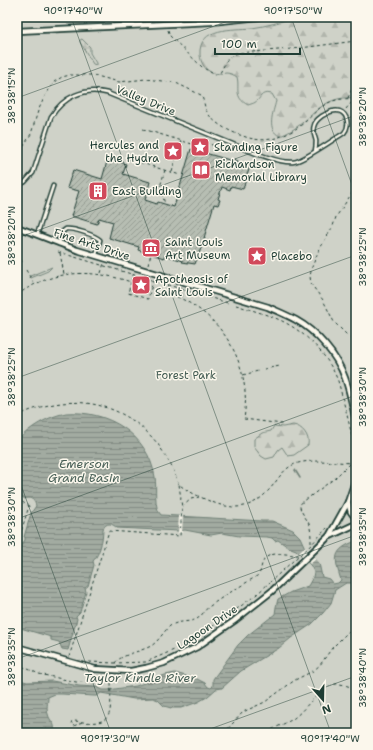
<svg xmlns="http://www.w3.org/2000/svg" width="373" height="750" font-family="'Shantell Sans',sans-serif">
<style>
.green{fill:#cfd2c8;stroke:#77887e}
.forest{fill:url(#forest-firs);stroke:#77887e}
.wetland{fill:url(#wetland-marsh);stroke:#77887e}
.garden{fill:url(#garden-furrows);stroke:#77887e}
.water{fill:url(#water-rules);stroke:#6e7f75}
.pier{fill:#f2f0e5}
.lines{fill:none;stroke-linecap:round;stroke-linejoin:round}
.stream{stroke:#6e7f75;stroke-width:1.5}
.building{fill:url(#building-hatch);stroke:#1f3d34}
.lane-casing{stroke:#1f3d34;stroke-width:5.5}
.street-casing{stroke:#1f3d34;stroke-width:8}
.path{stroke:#1f3d34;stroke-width:1;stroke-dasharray:3 3;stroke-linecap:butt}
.lane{stroke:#fbf7ec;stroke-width:2.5}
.street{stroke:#fbf7ec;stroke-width:4.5}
.ticks{fill:none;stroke:#1f3d34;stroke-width:1;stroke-opacity:0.45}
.labels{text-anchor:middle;stroke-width:3;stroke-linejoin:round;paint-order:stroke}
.street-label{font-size:11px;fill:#1f3d34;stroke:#fbf7ec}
.poi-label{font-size:11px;fill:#1f3d34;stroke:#fbf7ec;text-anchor:start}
.park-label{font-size:11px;fill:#425b52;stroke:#fbf7ec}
.water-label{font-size:12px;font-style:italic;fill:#465e55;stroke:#fbf7ec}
.neatline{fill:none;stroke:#1f3d34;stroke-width:1.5}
.ticks-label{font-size:10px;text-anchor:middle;fill:#1f3d34}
</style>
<defs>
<pattern id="forest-firs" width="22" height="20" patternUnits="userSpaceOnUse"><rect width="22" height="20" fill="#cfd2c8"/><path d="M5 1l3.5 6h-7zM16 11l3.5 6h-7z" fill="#b1b5ac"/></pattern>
<pattern id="wetland-marsh" width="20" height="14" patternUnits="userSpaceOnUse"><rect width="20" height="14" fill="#cfd2c8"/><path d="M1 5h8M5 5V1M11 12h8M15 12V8" fill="none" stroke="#b1b5ac"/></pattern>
<pattern id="garden-furrows" width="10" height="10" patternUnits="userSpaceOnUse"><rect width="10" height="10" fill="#cfd2c8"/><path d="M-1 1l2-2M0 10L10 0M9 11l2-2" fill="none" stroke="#b1b5ac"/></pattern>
<pattern id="water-rules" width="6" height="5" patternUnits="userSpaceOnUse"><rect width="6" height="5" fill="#a2aba1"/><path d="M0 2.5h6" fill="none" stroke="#838c84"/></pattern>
<pattern id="building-hatch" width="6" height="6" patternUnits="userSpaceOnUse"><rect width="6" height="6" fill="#b7beb3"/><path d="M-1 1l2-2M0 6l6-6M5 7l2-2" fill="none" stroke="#949c92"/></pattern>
</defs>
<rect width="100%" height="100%" fill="#f2f0e5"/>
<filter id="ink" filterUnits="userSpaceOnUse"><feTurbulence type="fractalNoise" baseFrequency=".025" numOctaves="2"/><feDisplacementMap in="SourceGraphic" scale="8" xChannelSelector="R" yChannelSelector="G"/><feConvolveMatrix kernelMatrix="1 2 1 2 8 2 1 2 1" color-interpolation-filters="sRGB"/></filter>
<g filter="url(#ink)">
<rect class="green" x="17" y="17" width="339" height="716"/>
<g class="forest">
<path d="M 294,17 L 356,17 L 356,98 C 318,94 311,125 280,136 C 266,130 273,113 276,101 L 272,94 C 259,91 262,99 254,103 C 254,103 248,105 248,105 C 233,97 240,88 237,77 C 234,75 230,73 226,73 C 220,74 214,75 209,71 C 203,67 201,62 200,55 C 198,26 234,30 252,28 C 266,26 281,22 294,17 Z"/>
<path d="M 293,425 C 302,426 310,436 308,445 L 294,455 L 288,456 L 282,447 L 278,450 L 274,457 L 266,459 L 261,456 L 254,447 L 254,439 L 262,433 L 271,431 L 274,426 L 283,427 Z"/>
</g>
<polygon class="wetland" points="82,39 90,47 90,53 96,63 96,65 93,64 80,42 80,40"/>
<polygon class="garden" points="52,267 48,271 31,278 30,276"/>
<path class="water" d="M 66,413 C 108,410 148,434 155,477 C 157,488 153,507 161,515 L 262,521 L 272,521 L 293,530 L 300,537 L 305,548 L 319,563 L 322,577 L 329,579 L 333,584 L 338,583 L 341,580 C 334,558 332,550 356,541 L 356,583 L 346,583 L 335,590 L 331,603 L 323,613 L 312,624 L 291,638 L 279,648 L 241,671 L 222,688 L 216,689 L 207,697 L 198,702 L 181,708 L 171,708 L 164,706 L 158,700 L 153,698 L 134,699 L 101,693 L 97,696 L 94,696 L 62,694 L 55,694 L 48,697 C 48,702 46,709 48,714 C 50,723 56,721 54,733 L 17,733 L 17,679 L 27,682 L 52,681 L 79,686 L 96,687 L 103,690 L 108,690 L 136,686 L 165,675 L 175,673 L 197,679 L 205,683 L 208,687 L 211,688 L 213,686 L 213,679 L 238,645 L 248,635 L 275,614 L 276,607 L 278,599 L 291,592 L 308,586 L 313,577 L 314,572 L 311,566 L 296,550 L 288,547 L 278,540 L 275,541 L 272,538 L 267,537 L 239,536 L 222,533 L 211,535 L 185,530 L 178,531 L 117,528 C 112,523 106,522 103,529 C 103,539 100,554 93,561 L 94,565 L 88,586 L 85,588 L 86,592 L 80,612 L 76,616 L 77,619 L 68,650 L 62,649 L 59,642 L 51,640 L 51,637 L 17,627 C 17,606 12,554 25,540 L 25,537 L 24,537 L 31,513 L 36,506 C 35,501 31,496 25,499 L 17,494 L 17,441 C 31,426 47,417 66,413 Z"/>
<g class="pier">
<polygon points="179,515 183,515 182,533 178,533"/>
<polygon points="305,547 316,559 310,564 299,553"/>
</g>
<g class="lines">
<polyline class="stream" points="295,470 300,478"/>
</g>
<polygon class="building" points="191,149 233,161 234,159 238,161 238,162 250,166 243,189 231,186 230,190 222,187 218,199 220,200 218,205 214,204 204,238 205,238 195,264 182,262 183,261 165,255 164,258 138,250 139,247 109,238 113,222 99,218 97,224 71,216 79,191 67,188 73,170 102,179 108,158 126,164 123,174 150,182 145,200 157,204 158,202 174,207"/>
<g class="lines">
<g class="lane-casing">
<g id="lane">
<path d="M 17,186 L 25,182 L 33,173 L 51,117 C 63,97 84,87 107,93 L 257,154 C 268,157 281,163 293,162 C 302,162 334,139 344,133 C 351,125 347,109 334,111 C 330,111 326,114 322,116 C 318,119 315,121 314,126 C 312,131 315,136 316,141 C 316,144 316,147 315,151"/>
<polyline points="37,235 53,186"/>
<path d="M 59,244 L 62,232 L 66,229 C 73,228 95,235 100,240 L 96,255"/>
</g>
</g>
<g class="street-casing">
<g id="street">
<polyline points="17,31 211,22 259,17"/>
<path d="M 17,227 L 77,250 L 268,307 C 277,311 287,315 296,320 C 316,331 337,355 345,378 C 350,392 353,407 356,422"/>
<polyline points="348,502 351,512 356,519"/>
<polyline points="329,536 348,502 356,478"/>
<polyline points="17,647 95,669 131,671 146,668 164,663 197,647 234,621 272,591 328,537 356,524"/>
</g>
</g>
<g class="path">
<polyline points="168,30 170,36 202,67 215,75 220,73 228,58 237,53 292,49 356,41"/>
<polyline points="348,98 356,80"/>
<polyline points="346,109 350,104 356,101"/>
<polyline points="143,129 192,144 200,140 227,151 228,147"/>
<path d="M 17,157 L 31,134 L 38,111 L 45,96 L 54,82 L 62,77 L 70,75 L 93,75 L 119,82 L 146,79 L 170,82 L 176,83 L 201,95 C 204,100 204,105 206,110 C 212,123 230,132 243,136 C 266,145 287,137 305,122 C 312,116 318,108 326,104 C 335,99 346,98 356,99"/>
<polyline points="129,159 180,175"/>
<polyline points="165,170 160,187 165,204"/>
<polyline points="172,172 181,141"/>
<polyline points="356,187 336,217 333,226 318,252 312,267 310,276 311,284 323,300 334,322 352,340 356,347"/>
<polyline points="58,252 228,303"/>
<polyline points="60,253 64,274"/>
<polyline points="18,254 23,264"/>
<polyline points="148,264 151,254"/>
<polyline points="26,270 34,284"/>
<polyline points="101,273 104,263"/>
<path d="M 154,280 L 151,288 C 165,292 178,296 191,304 C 231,328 251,373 244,419 L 282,424"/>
<polyline points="131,282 128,293 148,299 151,288"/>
<path d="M 17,295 C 53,269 91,269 131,282 L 133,275"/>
<polyline points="181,297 184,287"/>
<path d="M 236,305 C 251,310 266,314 280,320 C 306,332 328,355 338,381 C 341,391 343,401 346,411 C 352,435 356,450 352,475"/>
<polyline points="264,369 280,366"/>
<polyline points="243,375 258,371"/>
<path d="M 17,416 C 67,392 121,399 157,443 C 163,451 168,460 173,469 C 175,473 176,479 178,483 C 183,490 212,503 221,505 C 245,511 259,503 274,484 C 280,476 285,468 295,464 C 311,458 339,463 356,463"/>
<polyline points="17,499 29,506 17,545"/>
<polyline points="182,507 191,499 199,497"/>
<path d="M 311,543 C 311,537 311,530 309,524 C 306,517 299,511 300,504 L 335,478 L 350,463"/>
<polyline points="69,657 109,531 180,536 182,508 179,484"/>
<polyline points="89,662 115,663 146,662 181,647 201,635 256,595 295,559 307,549 327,528"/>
<path d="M 115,663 C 120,655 142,651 151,646 C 159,641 163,632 170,626 C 179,620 189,623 197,619 C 202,616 205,609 210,606 C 225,595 241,586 257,576 C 262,572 260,567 263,562 C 267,550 289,554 298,556"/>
<polyline points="17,664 39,674 76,682 93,683 111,681"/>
<path d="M 82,722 L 74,726 L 71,722 L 75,721 C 122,728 107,709 112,676"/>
<polyline points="224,733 243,712 265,702 295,680 313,671 320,665 332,648 356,624"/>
<path d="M 267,733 C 276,726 286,724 294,718 C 306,709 323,683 338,684 C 344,684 350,687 356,689"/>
</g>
<use href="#lane" class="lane"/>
<use href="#street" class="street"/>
</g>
</g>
<path class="ticks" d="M 71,17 L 331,733M 291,17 L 356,196M 17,98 L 239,17M 17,238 L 356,115M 17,378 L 356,255M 17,474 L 111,733M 17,519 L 356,395M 17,659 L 356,535M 199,733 L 356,676"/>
<defs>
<g id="sight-square" transform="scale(1)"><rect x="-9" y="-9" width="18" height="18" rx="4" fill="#d1495b" stroke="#fbf7ec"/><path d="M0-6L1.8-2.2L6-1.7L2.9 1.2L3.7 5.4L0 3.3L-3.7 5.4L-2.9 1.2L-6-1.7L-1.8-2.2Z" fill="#fff"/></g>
<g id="library-square" transform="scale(1)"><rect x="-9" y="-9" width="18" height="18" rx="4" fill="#d1495b" stroke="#fbf7ec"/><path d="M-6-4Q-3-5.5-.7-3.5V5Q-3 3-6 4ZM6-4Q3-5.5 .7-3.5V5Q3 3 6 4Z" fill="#fff"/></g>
<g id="building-square" transform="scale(1)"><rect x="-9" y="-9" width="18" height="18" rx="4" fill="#d1495b" stroke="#fbf7ec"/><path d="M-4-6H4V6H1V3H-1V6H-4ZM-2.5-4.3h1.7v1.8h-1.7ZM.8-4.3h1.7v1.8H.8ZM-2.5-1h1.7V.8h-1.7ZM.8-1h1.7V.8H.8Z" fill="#fff"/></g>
<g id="museum-square" transform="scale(1)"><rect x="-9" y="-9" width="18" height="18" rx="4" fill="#d1495b" stroke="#fbf7ec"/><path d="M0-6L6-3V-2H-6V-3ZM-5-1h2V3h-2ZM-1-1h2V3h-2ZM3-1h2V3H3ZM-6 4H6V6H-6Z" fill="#fff"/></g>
</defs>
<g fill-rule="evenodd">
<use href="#sight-square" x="200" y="147"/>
<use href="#sight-square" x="173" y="151"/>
<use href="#library-square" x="201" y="170"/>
<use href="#building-square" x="98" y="191"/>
<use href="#museum-square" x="151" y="248"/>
<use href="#sight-square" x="257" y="256"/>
<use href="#sight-square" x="141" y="285"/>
</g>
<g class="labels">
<g class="street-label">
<text transform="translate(146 100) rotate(22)" y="4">Valley Drive</text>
<text transform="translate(92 244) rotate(18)" y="4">Fine Arts Drive</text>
<text transform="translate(207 627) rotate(-34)" y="4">Lagoon Drive</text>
</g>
<g class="poi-label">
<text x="159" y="149" text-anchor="end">Hercules and<tspan x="159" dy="13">the Hydra</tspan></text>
<text x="214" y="151">Standing Figure</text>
<text x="215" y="168">Richardson<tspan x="215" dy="13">Memorial Library</tspan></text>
<text x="112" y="195">East Building</text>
<text x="165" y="246">Saint Louis<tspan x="165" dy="13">Art Museum</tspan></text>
<text x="271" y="260">Placebo</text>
<text x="155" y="283">Apotheosis of<tspan x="155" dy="13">Saint Louis</tspan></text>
</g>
<g class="park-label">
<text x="186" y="379">Forest Park</text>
</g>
<g class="water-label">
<text x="84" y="468">Emerson<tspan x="84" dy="14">Grand Basin</tspan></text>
<text x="140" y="682">Taylor Kindle River</text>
</g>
</g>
<rect width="373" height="750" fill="none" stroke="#fbf7ec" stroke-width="44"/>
<g transform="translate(323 700) rotate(160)" stroke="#fbf7ec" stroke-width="3" paint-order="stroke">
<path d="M0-3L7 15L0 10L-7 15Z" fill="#1f3d34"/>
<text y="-6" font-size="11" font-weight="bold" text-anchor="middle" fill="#1f3d34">N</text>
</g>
<path d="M215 48v6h85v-6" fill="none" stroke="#1f3d34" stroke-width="2"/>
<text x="221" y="48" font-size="12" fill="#1f3d34" stroke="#fbf7ec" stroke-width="3" paint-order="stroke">100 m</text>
<rect x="22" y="22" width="329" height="706" class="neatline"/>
<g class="ticks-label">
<text x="73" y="14">90°17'40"W</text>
<text x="293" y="14">90°17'50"W</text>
<text transform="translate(11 96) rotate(-90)" y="4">38°38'15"N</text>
<text transform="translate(362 117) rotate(-90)" y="4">38°38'20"N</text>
<text transform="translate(11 236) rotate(-90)" y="4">38°38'20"N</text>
<text transform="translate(362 257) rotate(-90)" y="4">38°38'25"N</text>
<text transform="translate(11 377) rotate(-90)" y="4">38°38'25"N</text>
<text transform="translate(362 397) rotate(-90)" y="4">38°38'30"N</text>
<text transform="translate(11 517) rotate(-90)" y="4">38°38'30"N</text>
<text transform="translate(362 537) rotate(-90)" y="4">38°38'35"N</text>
<text transform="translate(11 657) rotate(-90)" y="4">38°38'35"N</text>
<text transform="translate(362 678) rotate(-90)" y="4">38°38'40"N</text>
<text x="110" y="742">90°17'30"W</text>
<text x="330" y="742">90°17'40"W</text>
</g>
</svg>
